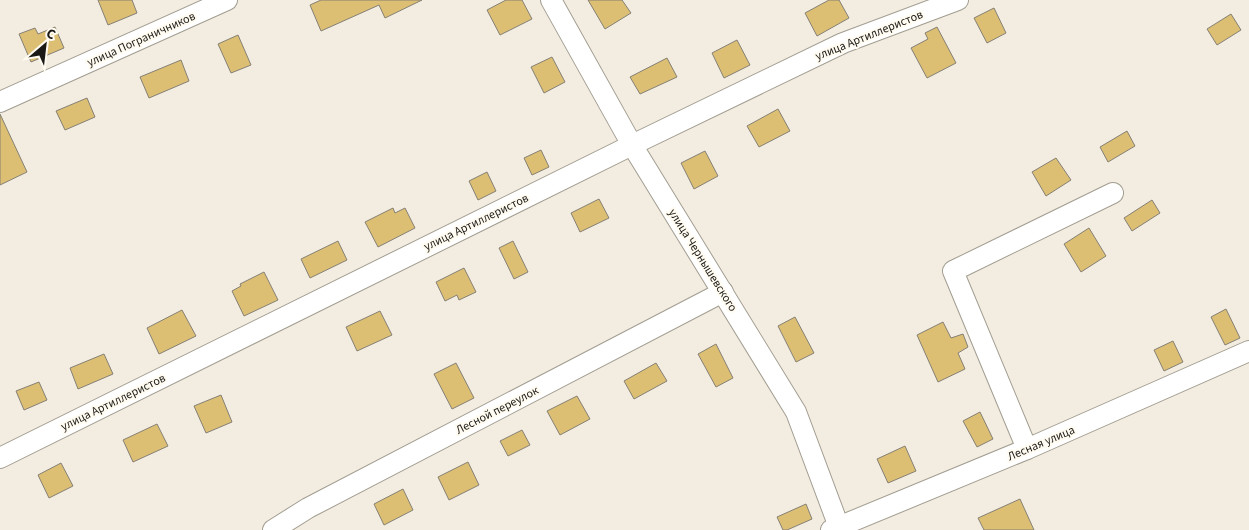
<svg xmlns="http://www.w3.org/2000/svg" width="1249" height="530" font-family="'Source Sans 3',sans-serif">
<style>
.building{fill:#ddbf73;stroke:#858075}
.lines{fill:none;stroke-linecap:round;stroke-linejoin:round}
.minor-casing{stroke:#a29d91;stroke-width:22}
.minor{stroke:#fff;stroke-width:20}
.labels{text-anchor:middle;stroke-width:4;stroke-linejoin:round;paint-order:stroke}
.street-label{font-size:12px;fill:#1b1915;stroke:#fffbf1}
</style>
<rect width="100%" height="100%" fill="#f3ede1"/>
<g class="building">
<polygon points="98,0 132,0 137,13 108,25"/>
<polygon points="321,0 422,0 385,18 379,5 321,31 310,5"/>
<polygon points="506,0 522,0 532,19 500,35 487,10"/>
<polygon points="588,0 622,0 631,13 605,29"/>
<polygon points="829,0 839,0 849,18 817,36 805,13"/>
<polygon points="994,8 1006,33 987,43 974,18"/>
<polygon points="1231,14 1241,30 1217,45 1207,29"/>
<polygon points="55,27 64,48 31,62 19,34 35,28 38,34"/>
<polygon points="937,27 956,63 927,78 911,48 928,39 925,33"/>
<polygon points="238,35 251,65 231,73 218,44"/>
<polygon points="737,40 750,65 724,78 712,53"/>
<polygon points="552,57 565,82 544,93 531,67"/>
<polygon points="667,58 677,77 640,94 630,77"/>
<polygon points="181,60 189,81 149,98 140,77"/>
<polygon points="87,98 95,117 65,130 56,111"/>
<polygon points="778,109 790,131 759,147 747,126"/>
<polygon points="0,114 27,172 0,185"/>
<polygon points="1127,131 1135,146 1108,162 1100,147"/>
<polygon points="541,150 549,167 532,175 524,158"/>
<polygon points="705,151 718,176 694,189 681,163"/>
<polygon points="1056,158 1071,180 1046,196 1032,172"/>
<polygon points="487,172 496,191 478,200 469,181"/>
<polygon points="599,199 609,218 580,232 571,213"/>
<polygon points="1152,200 1160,213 1132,231 1124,218"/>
<polygon points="393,208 395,213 405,208 415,228 378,247 365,222"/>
<polygon points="1089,228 1106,256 1081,272 1064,244"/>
<polygon points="338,241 347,260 310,278 301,259"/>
<polygon points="513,241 528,272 514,279 499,248"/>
<polygon points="464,268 476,292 459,300 457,295 445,301 436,282"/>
<polygon points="264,272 278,300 244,316 232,291 241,286 240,284"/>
<polygon points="1226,309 1240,338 1225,345 1211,317"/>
<polygon points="182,310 196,336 159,354 147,328"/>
<polygon points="380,311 392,335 357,351 346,327"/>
<polygon points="795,317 814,353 796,362 778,326"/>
<polygon points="943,322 951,338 963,334 968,347 958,353 965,369 938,382 917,335"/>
<polygon points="1173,341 1183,362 1164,371 1154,350"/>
<polygon points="716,344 733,378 716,387 698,354"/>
<polygon points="104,354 113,374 78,389 70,368"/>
<polygon points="456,363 474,398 452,409 434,374"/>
<polygon points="656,363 667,381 634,399 624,381"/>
<polygon points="39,382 47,400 24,410 16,391"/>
<polygon points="221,395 232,422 206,433 194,406"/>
<polygon points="577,396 590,419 560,435 547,411"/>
<polygon points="980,412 993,439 977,447 963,421"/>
<polygon points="157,424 168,446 133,462 123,440"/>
<polygon points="522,430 530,445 508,456 500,441"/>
<polygon points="905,446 916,471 888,483 877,459"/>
<polygon points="468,462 479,485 449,500 438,477"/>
<polygon points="61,463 73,486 49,498 38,475"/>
<polygon points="403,489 413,510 384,525 374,504"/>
<polygon points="1020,499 1034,530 984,530 978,518"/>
<polygon points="806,504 812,519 787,530 783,530 777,517"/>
</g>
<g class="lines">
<g class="minor-casing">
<g id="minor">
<polyline points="551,0 632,145 796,412 839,527"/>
<polyline points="0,102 227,0"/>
<polyline points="1027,449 953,271 1113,193"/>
<polyline points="0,458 632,145 843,43 958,0"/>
<polyline points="273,530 308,508 723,292"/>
<polyline points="831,530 1027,449 1249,351"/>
</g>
</g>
<use href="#minor" class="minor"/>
</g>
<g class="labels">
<g class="street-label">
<text transform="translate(869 35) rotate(-22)" y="4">улица Артиллеристов</text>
<text transform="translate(141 39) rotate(-24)" y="4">улица Пограничников</text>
<text transform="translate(476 222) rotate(-26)" y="4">улица Артиллеристов</text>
<text transform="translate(703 260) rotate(58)" y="4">улица Чернышевского</text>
<text transform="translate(113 402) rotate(-26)" y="4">улица Артиллеристов</text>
<text transform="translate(497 410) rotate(-27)" y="4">Лесной переулок</text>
<text transform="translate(1041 443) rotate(-23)" y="4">Лесная улица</text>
</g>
</g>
<g transform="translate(45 45) rotate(28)" stroke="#fffbf1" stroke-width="4" paint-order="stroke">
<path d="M0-4L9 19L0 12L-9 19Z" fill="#1b1915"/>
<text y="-8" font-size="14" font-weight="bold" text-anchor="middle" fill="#1b1915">С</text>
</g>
</svg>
